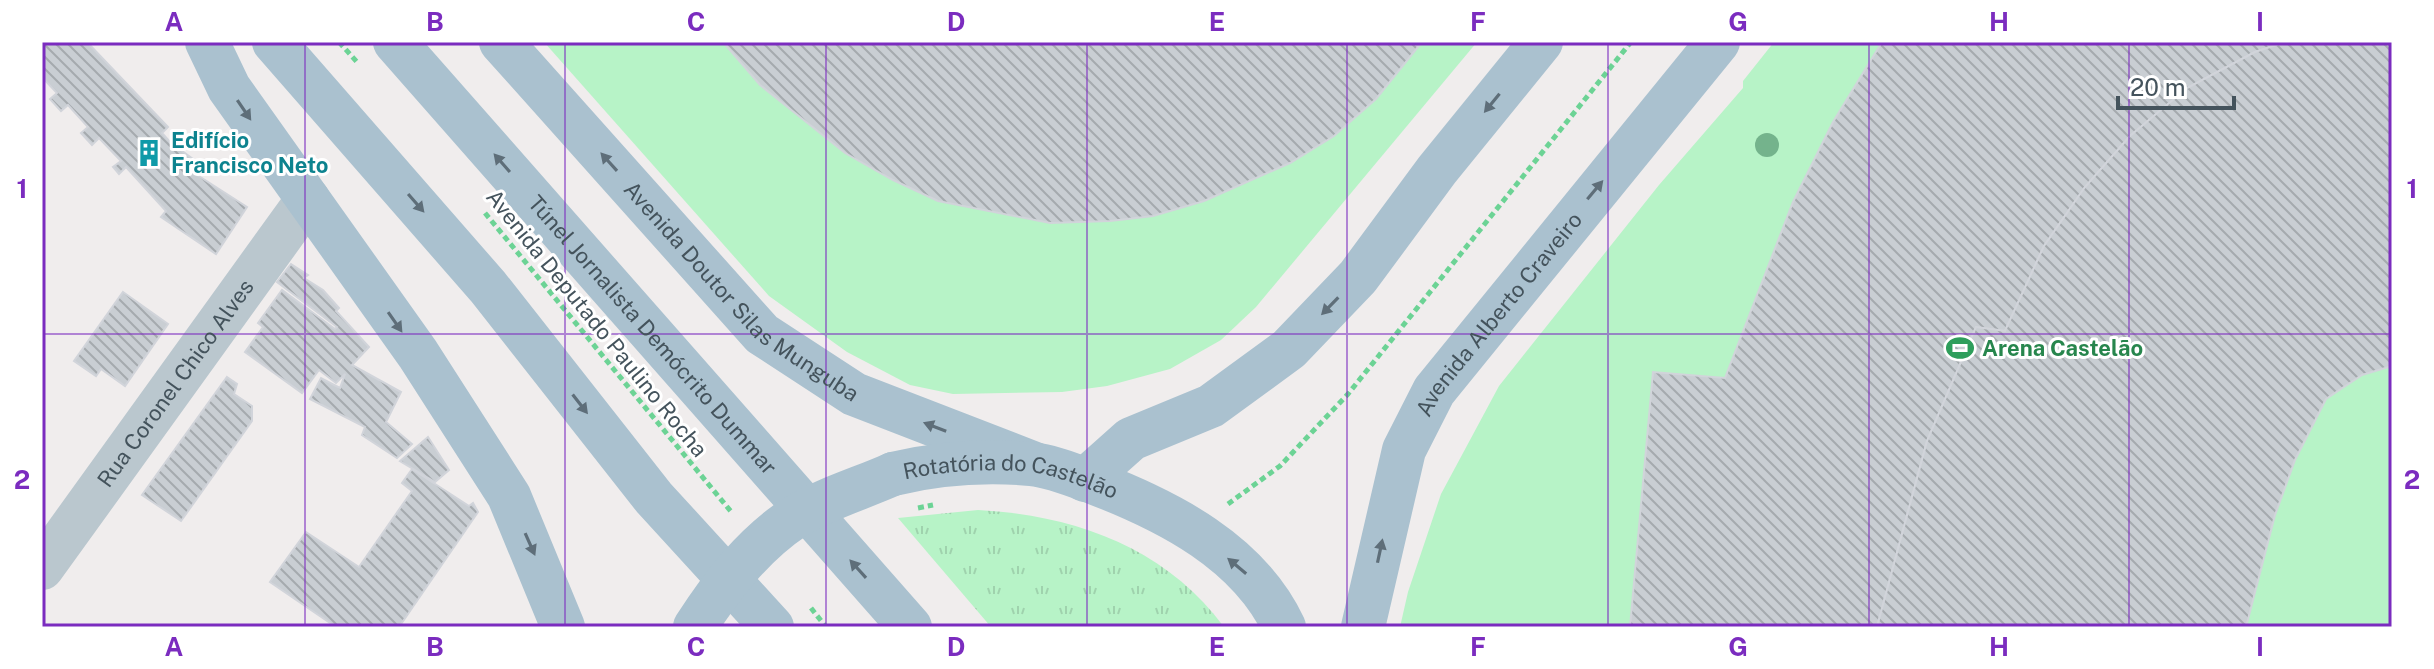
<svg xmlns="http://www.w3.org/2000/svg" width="2434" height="669" font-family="'Public Sans',sans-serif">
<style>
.grass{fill:url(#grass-tufts)}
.garden{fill:#b7f3c7}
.building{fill:url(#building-back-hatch);stroke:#d1d4da;stroke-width:2}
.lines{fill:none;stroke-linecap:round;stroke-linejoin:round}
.path{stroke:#6cd395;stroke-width:5;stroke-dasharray:6 4;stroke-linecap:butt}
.minor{stroke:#bac7ce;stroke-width:44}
.major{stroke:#aac1cf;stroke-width:44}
.path-bridge{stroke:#6cd395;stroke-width:5;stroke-dasharray:6 4;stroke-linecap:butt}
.major-bridge{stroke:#aac1cf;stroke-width:44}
.tree{fill:#74b38c}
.oneway{fill:#5e6e79}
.grid{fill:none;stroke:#7b2cbf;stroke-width:2;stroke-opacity:0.55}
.labels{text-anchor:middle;stroke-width:6;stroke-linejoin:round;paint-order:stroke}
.culture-label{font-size:22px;font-weight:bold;fill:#0d838f;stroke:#fff;text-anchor:start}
.street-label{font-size:22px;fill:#44535c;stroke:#fff}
.leisure-label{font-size:22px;font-weight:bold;fill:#27864d;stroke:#fff;text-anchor:start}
.neatline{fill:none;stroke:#7b2cbf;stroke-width:3}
.grid-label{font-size:26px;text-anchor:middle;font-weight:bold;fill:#7b2cbf}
</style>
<defs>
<pattern id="grass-tufts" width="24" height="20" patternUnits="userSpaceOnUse" patternTransform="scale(2)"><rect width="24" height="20" fill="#b7f3c7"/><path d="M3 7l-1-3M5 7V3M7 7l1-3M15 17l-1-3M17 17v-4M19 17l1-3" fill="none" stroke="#9fd2ad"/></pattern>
<pattern id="building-back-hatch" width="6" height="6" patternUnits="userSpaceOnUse" patternTransform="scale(2)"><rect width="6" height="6" fill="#c9ced3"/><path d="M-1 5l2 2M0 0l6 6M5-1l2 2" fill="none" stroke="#a5aaae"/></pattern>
</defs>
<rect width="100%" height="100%" fill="#f0eded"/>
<path class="grass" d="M 978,510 C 1073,515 1165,547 1224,627 L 991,627 L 898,518 Z"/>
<g class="garden">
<polygon points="544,42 1477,42 1256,307 1221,340 1170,369 1107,386 1062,392 953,394 910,385 847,352 769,296"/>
<polygon points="1774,42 2392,42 2392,627 1400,627 1408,592 1441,494 1499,386 1659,185 1743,88 1743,81"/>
</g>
<g class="building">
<polygon points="42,42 87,42 168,127 162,133 170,142 197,162 191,171 247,207 216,254 161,217 166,211 126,167 119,174 113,167 121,161 99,138 92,145 81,133 88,127 68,105 61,111 50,99 57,93 42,77"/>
<polygon points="723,42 1422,42 1376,99 1334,136 1290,163 1204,201 1153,216 1110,221 1050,223 938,201 893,180 845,153 760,85"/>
<polygon points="1882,42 2285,42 2255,52 2187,88 2130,136 2085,187 2044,246 2005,331 1976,327 1927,441 1877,627 1630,627 1653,372 1725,378 1793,202 1833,122"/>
<polygon points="2285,42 2392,42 2392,366 2362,375 2326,399 2295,460 2275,515 2246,627 1877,627 1927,441 1976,327 2005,331 2044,246 2085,187 2130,136 2187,88 2255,52"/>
<polygon points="291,264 308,275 304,278 323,290 339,308 336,311 369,347 352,365 401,392 386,422 412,444 397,458 362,435 365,427 310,399 321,378 340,388 345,374 336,383 319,370 302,393 245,352 263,327 258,323 282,290 335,329 337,327 277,282"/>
<polygon points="123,292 168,324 125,386 101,369 96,376 74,361"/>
<polygon points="227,377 237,384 234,394 252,406 252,421 181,521 142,495"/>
<polygon points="428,437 449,470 435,482 400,461"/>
<polygon points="412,469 469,506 473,503 478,512 399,627 336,627 270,582 306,532 359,567 412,491 402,483"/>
</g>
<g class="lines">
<g class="path">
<polyline points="339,42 357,62"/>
<polyline points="485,213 733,514"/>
<polyline points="1228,504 1280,466 1348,394 1631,42"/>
<polyline points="811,608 826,627"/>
</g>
<path class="minor" id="s1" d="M 42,568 L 308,199"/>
<g class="major">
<polyline points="207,42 229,88 418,354 509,496 563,627"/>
<polyline points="274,42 488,287 654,498 772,627"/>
<path id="s2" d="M 395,42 L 910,627"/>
<path id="s3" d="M 501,42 L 762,334 L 854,394 L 1035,464"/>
<path id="s4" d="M 893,474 C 939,463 984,460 1031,464 C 1052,466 1076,476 1095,483 C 1168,511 1249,552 1284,627"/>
<polyline points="1085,480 1131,439 1211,406 1289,349 1358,277 1437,170 1541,42"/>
<path id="s5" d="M 1363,627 L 1404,450 L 1434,391 L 1718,42"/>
</g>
<polyline class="path-bridge" points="918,508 933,505"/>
<path class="major-bridge" d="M 695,627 C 722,585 753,545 795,517 C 824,499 862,488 893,474"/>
</g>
<circle class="tree" cx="1767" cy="145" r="12"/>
<defs><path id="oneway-solid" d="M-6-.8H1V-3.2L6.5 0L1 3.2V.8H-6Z" transform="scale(2)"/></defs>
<g class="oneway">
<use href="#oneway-solid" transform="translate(1492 103) rotate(129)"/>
<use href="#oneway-solid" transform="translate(244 110) rotate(56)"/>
<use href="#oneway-solid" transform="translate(609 162) rotate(-132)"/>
<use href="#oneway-solid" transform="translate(502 163) rotate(-131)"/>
<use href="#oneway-solid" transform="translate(1595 190) rotate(-50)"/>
<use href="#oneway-solid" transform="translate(416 203) rotate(49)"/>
<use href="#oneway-solid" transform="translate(1330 306) rotate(134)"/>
<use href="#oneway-solid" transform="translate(395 322) rotate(55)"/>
<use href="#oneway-solid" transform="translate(580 404) rotate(52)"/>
<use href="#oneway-solid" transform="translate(935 427) rotate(-159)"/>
<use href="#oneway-solid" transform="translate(530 544) rotate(66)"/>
<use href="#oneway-solid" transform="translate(1380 551) rotate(-78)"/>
<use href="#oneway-solid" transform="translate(1237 566) rotate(-140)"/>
<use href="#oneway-solid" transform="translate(858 569) rotate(-132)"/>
</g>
<path class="grid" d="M 305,42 L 305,627M 565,42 L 565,627M 826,42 L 826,627M 1087,42 L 1087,627M 1347,42 L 1347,627M 1608,42 L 1608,627M 1869,42 L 1869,627M 2129,42 L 2129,627M 42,334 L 2392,334"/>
<defs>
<g id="building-bare" transform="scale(2.16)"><path d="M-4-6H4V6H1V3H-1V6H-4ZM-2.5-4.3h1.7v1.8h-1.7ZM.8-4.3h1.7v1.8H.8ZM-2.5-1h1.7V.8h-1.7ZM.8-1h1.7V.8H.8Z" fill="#0f9aa8" stroke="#fff" stroke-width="2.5" paint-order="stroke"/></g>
<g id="stadium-bare" transform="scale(2.16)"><path d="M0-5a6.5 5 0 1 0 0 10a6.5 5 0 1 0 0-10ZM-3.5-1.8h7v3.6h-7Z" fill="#2e9e5b" stroke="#fff" stroke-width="2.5" paint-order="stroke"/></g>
</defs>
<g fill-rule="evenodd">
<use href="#building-bare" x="149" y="153"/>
<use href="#stadium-bare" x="1960" y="348"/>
</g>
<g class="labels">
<g class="culture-label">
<text x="171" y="148">Edifício<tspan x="171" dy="25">Francisco Neto</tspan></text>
</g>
<g class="street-label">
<text dy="8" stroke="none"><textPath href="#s3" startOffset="348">Avenida Doutor Silas Munguba</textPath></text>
<text dy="8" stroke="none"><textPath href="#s5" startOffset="348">Avenida Alberto Craveiro</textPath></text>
<text transform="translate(597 323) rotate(51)" y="8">Avenida Deputado Paulino Rocha</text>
<text dy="8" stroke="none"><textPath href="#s2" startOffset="390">Túnel Jornalista Demócrito Dummar</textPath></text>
<text dy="8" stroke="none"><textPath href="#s1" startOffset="228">Rua Coronel Chico Alves</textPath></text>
<text dy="8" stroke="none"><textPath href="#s4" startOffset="120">Rotatória do Castelão</textPath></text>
</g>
<g class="leisure-label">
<text x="1982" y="356">Arena Castelão</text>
</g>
</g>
<rect width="2434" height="669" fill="none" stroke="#ffffff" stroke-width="88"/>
<path d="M2118 96v12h116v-12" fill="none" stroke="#44535c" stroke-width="4"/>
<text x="2130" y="96" font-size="24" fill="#44535c" stroke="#ffffff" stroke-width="6" paint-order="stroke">20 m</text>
<rect x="44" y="44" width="2346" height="581" class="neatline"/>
<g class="grid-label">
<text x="174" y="31">A</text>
<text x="435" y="31">B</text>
<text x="696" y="31">C</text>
<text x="956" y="31">D</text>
<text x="1217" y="31">E</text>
<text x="1478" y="31">F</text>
<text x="1738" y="31">G</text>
<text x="1999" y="31">H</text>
<text x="2260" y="31">I</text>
<text x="22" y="198">1</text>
<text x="2412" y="198">1</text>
<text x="22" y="489">2</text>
<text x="2412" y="489">2</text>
<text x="174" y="656">A</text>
<text x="435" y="656">B</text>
<text x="696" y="656">C</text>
<text x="956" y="656">D</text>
<text x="1217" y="656">E</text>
<text x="1478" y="656">F</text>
<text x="1738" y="656">G</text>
<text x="1999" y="656">H</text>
<text x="2260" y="656">I</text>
</g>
</svg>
